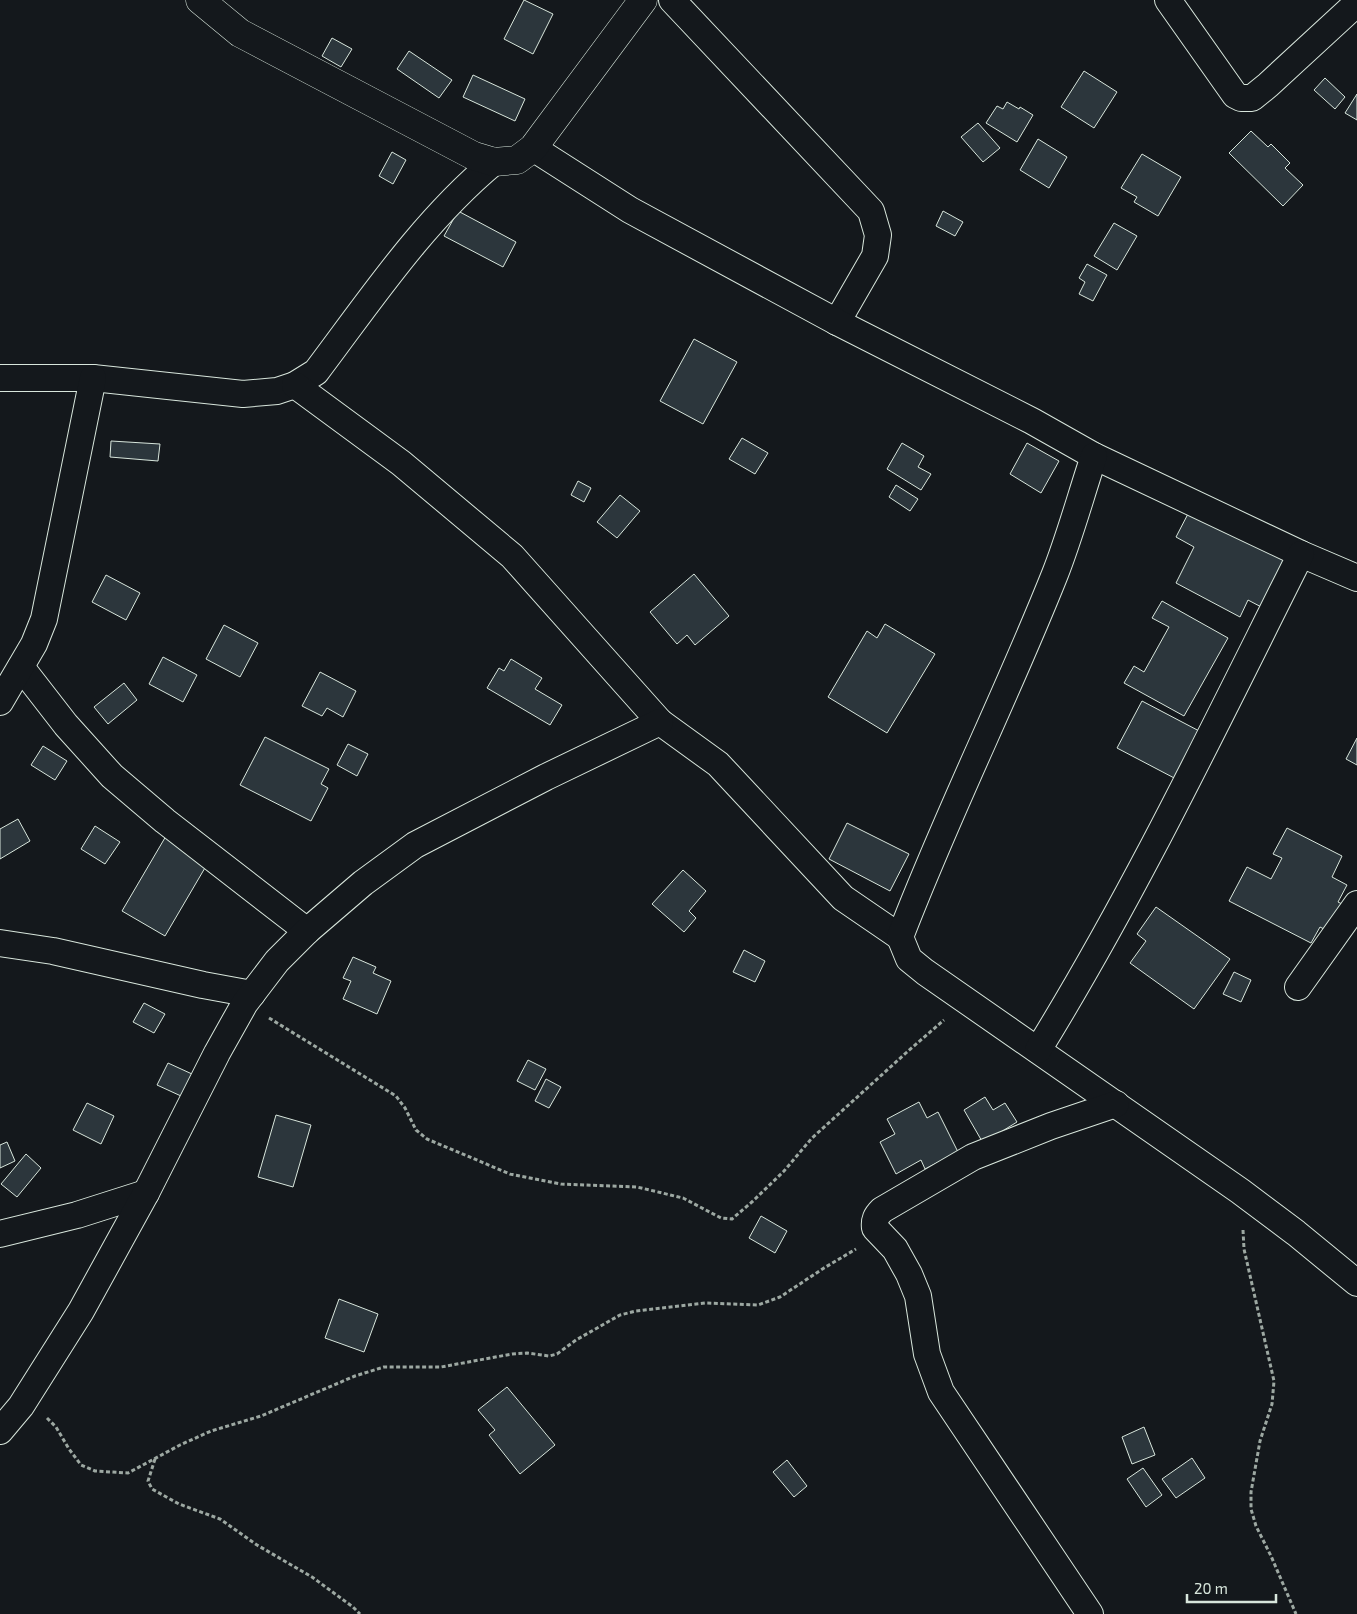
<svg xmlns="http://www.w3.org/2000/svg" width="1357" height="1614" font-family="'Exo 2',sans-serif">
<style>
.building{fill:#2c363c;stroke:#d8e6dc}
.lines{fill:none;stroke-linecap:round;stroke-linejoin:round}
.street-casing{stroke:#d8e6dc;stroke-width:28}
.secondary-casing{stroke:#d8e6dc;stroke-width:29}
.path{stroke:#9da8a2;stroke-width:3;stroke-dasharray:4 2.5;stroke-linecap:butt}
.street{stroke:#14181c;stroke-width:26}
.secondary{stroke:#14181c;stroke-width:28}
</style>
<rect width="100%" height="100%" fill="#14181c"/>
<g class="building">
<polygon points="524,0 553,14 533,54 504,39"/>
<polygon points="332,38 352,49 341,67 322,56"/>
<polygon points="409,51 452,80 439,98 397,69"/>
<polygon points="1084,71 1117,92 1094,128 1061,107"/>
<polygon points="473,75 525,99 515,121 463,97"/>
<polygon points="1325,78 1345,97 1335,109 1314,90"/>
<polygon points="1357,94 1357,120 1345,113"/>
<polygon points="1007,102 1019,109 1020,107 1033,115 1017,142 986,123 997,106 1003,109"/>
<polygon points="978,123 1000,148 983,162 961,137"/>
<polygon points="1251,131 1268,147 1271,144 1290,163 1285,168 1303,185 1283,206 1229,153"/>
<polygon points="1038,139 1067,157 1049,188 1020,170"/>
<polygon points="392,152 406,160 393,184 379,176"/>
<polygon points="1142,154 1181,177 1158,216 1134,202 1137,197 1121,188"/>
<polygon points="458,211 516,242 503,267 444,236"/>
<polygon points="943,211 963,222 955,236 936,226"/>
<polygon points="1114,223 1137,236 1117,270 1094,256"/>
<polygon points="1087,264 1107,275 1093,301 1079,294 1085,282 1079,278"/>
<polygon points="694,339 737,362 703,424 660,401"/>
<polygon points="742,438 768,453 755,474 729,459"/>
<polygon points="111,441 160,444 158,461 110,457"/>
<polygon points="902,443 924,456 918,467 931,474 921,490 887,469"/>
<polygon points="1027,443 1059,461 1041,493 1010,474"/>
<polygon points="578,481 591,488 584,502 571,495"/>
<polygon points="896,485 918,499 910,511 889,497"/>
<polygon points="620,495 640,511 617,538 597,522"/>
<polygon points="1190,510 1291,564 1267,610 1248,600 1240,617 1176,583 1194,547 1176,537"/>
<polygon points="694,574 729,616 695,645 687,635 677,644 650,612"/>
<polygon points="106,575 140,593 126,620 92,602"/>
<polygon points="1162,601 1228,638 1184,716 1124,683 1134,666 1144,672 1169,627 1152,618"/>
<polygon points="885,624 935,654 887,733 828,697 867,631 877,638"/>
<polygon points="224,625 258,643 240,677 206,659"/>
<polygon points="163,657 197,675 183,702 149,684"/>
<polygon points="511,659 542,678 535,689 562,705 550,725 487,688 499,668 504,671"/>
<polygon points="320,672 356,691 343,717 327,708 322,716 302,706"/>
<polygon points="124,683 137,700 108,724 94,707"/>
<polygon points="1142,701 1203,733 1178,780 1117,748"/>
<polygon points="265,737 329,769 321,784 328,788 311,821 240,785"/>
<polygon points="1357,738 1357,765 1346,759"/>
<polygon points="348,744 368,754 357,776 337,765"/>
<polygon points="43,746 67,761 55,780 31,765"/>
<polygon points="18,819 30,841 0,859 0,829"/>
<polygon points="847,823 909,854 890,891 829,859"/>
<polygon points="95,826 120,842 105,864 81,849"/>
<polygon points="1287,828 1342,856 1332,877 1347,885 1338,902 1342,904 1328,931 1320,927 1311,943 1229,901 1247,867 1271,879 1282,858 1273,854"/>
<polygon points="166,836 209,861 165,936 122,911"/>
<polygon points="683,870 706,891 689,911 696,918 684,932 652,904"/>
<polygon points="1156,907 1230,959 1194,1009 1130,963 1146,941 1137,934"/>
<polygon points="744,950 765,961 755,982 733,972"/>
<polygon points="353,957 376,967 373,973 391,981 377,1014 343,999 351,981 343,978"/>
<polygon points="1234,972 1251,980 1241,1002 1223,994"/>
<polygon points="144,1003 165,1014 154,1033 133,1022"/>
<polygon points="528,1060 546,1069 535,1090 517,1081"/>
<polygon points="168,1063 192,1074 181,1096 157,1085"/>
<polygon points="546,1079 561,1087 549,1108 535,1101"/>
<polygon points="985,1097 993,1110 1005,1103 1017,1122 983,1143 964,1110"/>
<polygon points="919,1102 927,1118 938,1112 958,1152 925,1169 921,1160 896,1174 880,1142 895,1134 887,1119"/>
<polygon points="87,1103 114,1116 101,1144 73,1130"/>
<polygon points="276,1115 311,1125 293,1187 258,1177"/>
<polygon points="7,1142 15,1161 0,1168 0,1145"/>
<polygon points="26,1154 41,1168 17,1197 1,1184"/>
<polygon points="761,1216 787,1231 775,1253 749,1238"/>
<polygon points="339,1299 378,1314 364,1352 325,1338"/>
<polygon points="507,1387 555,1445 520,1474 489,1435 495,1430 478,1410"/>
<polygon points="1144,1427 1155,1455 1132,1464 1122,1437"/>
<polygon points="1192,1458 1205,1478 1176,1498 1162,1479"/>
<polygon points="787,1460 807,1486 794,1497 773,1472"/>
<polygon points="1143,1468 1162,1495 1146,1507 1127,1479"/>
</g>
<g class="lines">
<g class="street-casing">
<g id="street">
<polyline points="672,0 871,211 878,235 875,256 837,322"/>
<polyline points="1168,0 1235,95 1241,98 1252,98 1268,85 1357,3"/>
<polyline points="533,148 630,210 837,322 1032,421 1094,456 1301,554 1357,578"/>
<path d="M 0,378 L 93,378 L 243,394 L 277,391 L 295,385 L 316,372 C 371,299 423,221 494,162"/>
<polyline points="295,385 401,463 512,556 660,722 718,764 843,898 900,937"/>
<path d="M 1094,456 C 1081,495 1070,536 1055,574 C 1006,697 947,814 900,937 L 909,959 L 925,972 L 1240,1191 L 1296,1233 L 1357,1283"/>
<polyline points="21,667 66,725 112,776 165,821 307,931"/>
<polyline points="0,702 34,644 44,619 93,378"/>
<polyline points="0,943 53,951 203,985 252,994"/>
<polyline points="1298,987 1357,904"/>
<path d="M 1038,1050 C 1136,891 1217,721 1301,554"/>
<polyline points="0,1234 77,1215 146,1193"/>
<polyline points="0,1431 21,1406 81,1311 146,1193 217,1053 245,1003 277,961 307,931 363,883 415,845 546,777 660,722"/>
<path d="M 1090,1614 L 941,1392 L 927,1354 L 918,1296 L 909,1274 L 895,1249 L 875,1228 C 874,1220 876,1216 882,1210 L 973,1157 L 1051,1126 L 1116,1104"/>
</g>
</g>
<g class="secondary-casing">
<polyline id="secondary" points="200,0 240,33 474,156 494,162 517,160 533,148 643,0"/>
</g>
<g class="path">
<polyline points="269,1018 396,1096 405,1108 416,1130 427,1139 510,1174 561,1184 637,1187 683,1198 721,1218 732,1219 753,1201 784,1171 812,1138 907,1052 944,1020"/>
<polyline points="1243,1230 1244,1249 1274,1381 1272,1404 1260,1441 1251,1492 1251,1509 1256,1526 1271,1556 1296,1614"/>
<polyline points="47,1418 56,1427 69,1449 81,1465 95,1471 128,1473 180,1445 211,1431 261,1416 355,1376 384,1367 441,1367 512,1354 527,1353 549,1356 557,1354 576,1340 620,1315 636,1311 705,1303 758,1305 780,1297 824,1268 856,1249"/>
<polyline points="155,1459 148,1481 152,1489 179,1504 220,1519 257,1545 312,1577 353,1607 360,1614"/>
</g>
<use href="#street" class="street"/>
<use href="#secondary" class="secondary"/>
</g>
<path d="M1187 1594v8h89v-8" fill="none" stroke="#d8e6dc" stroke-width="2.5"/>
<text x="1194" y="1594" font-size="15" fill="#d8e6dc" stroke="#14181c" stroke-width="4" paint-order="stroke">20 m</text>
</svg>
